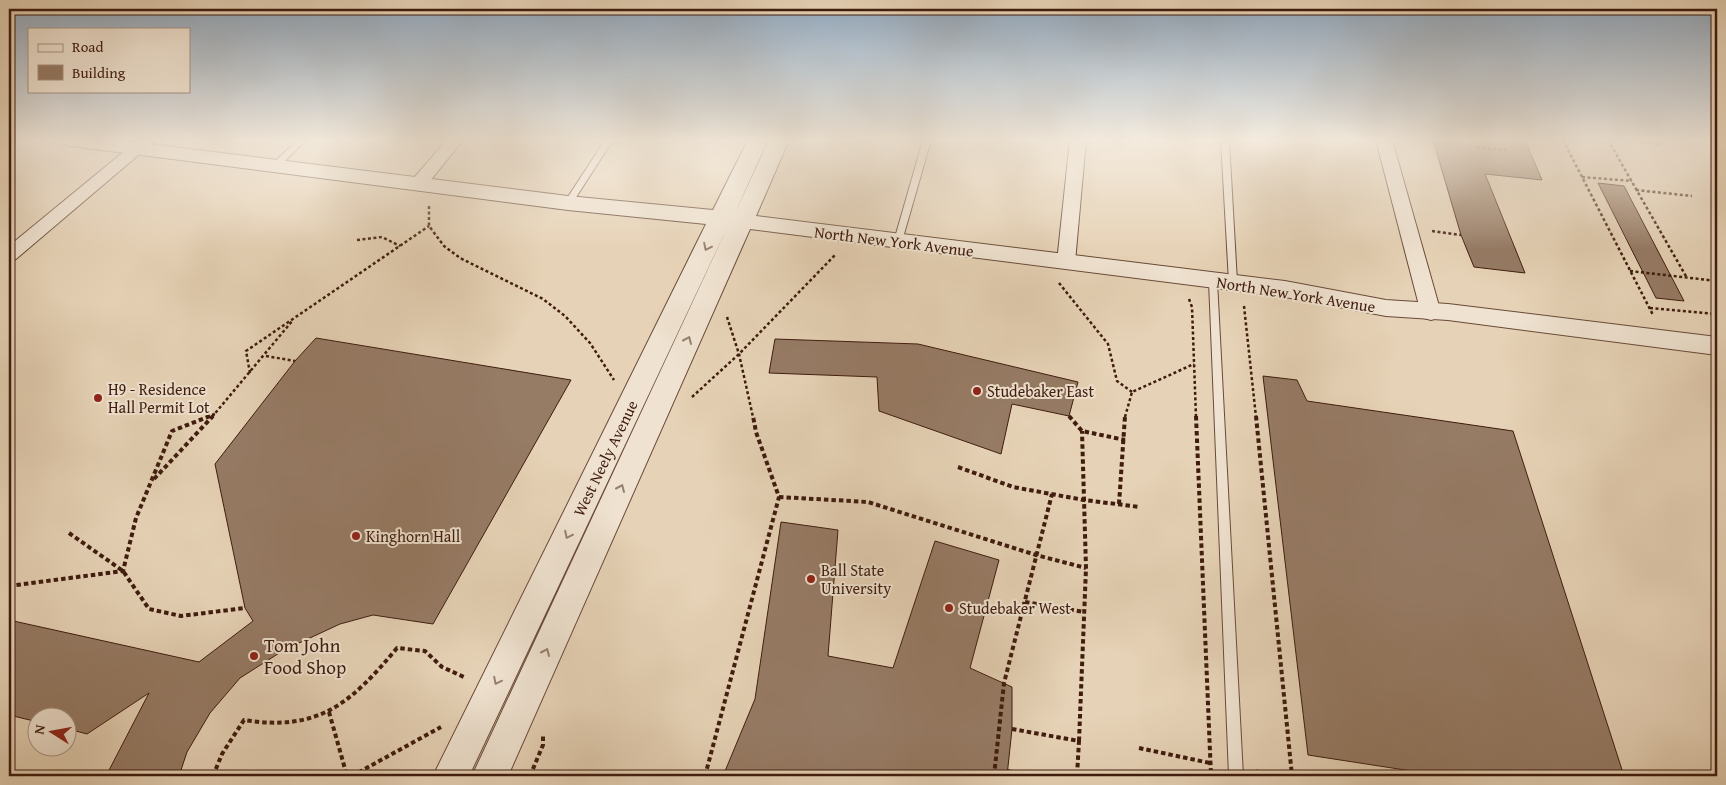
<svg xmlns="http://www.w3.org/2000/svg" width="1726" height="785" font-family="'Gentium Book Plus',serif">
<style>
.building{fill:#967b65;stroke:#3f1c0e}
.lines{fill:none;stroke-linecap:round;stroke-linejoin:round}
.service-casing{stroke:#694a38;stroke-width:2}
.minor-casing{stroke:#694a38;stroke-width:2}
.tertiary-casing{stroke:#694a38;stroke-width:2}
.path-far1{stroke:#3f1c0e;stroke-width:2.5;stroke-dasharray:3 2.5;stroke-linecap:butt}
.path{stroke:#3f1c0e;stroke-width:4;stroke-dasharray:4.5 3;stroke-linecap:butt}
.service{fill:#efe2d0;fill-rule:evenodd}
.minor{fill:#efe2d0;fill-rule:evenodd}
.tertiary{fill:#efe2d0;fill-rule:evenodd}
.oneway{stroke:#977f6f}
.poi-dot{fill:#8f2418;stroke:#efe2d0;stroke-width:2}
.labels{text-anchor:middle;stroke-width:4;stroke-linejoin:round;paint-order:stroke}
.street-label{font-size:16px;fill:#3f1c0e;stroke:#efe2d0}
.poi-label{font-size:16px;fill:#3f1c0e;stroke:#efe2d0;text-anchor:start}
.near-poi-label{font-size:19px;fill:#3f1c0e;stroke:#efe2d0;text-anchor:start}
</style>
<rect width="100%" height="100%" fill="#e6d2b6"/>
<filter id="stains"><feTurbulence type="fractalNoise" baseFrequency=".004" numOctaves="4"/><feColorMatrix values="0 0 0 0 .2 0 0 0 0 .09 0 0 0 0 .02 0 0 0 .5 -.17"/></filter>
<radialGradient id="worn" r=".72"><stop offset=".6" stop-color="#630" stop-opacity="0"/><stop offset="1" stop-color="#630" stop-opacity=".3"/></radialGradient>
<g class="building">
<polygon points="1433,140 1525,140 1542,180 1485,174 1525,273 1474,267 1461,235"/>
<polygon points="1598,183 1624,186 1684,301 1656,298"/>
<polygon points="316,338 571,380 433,624 373,615 340,624 284,650 240,678 210,713 187,752 179,776 106,776 149,693 87,734 68,729 68,718 38,718 38,722 9,715 9,620 199,662 253,621 245,608 215,464 295,361"/>
<polygon points="775,339 918,344 1078,382 1069,416 1012,404 1001,454 879,411 877,377 769,373"/>
<polygon points="1263,376 1297,380 1307,401 1513,431 1624,776 1444,776 1308,755"/>
<polygon points="781,522 838,530 828,656 893,668 935,541 999,560 970,668 1012,687 1012,729 1007,776 723,776 755,699"/>
</g>
<g class="lines">
<g class="service-casing">
<g id="service">
<polygon points="298,140 306,140 279,167 273,167 273,163"/>
<polygon points="605,140 613,140 571,205 565,205 564,203"/>
<polygon points="923,140 931,140 902,241 898,244 894,241"/>
<polygon points="1221,140 1229,140 1237,282 1233,285 1229,282"/>
<polygon points="1213,278 1217,281 1243,776 1229,776 1209,281"/>
</g>
</g>
<g class="minor-casing">
<g id="minor">
<polygon points="138,140 156,140 16,259 9,261 9,246"/>
<polygon points="447,140 463,140 425,187 419,188 413,187 410,183 413,179"/>
<polygon points="1070,140 1086,140 1075,262 1073,266 1066,268 1059,266 1057,262"/>
<polygon points="1376,140 1392,140 1441,313 1438,318 1431,320 1424,318 1421,313"/>
</g>
</g>
<g class="tertiary-casing">
<polygon id="tertiary" points="61,140 117,140 568,196 713,210 748,140 768,140 735,213 769,140 789,140 756,216 1285,281 1386,300 1448,304 1717,337 1717,355 1448,320 1386,316 1285,297 750,229 508,776 472,776 728,226 469,776 433,776 706,224 568,210 71,146 64,144"/>
</g>
<g class="path-far1">
<polyline points="1411,140 1434,142"/>
<polyline points="1563,140 1653,315"/>
<polyline points="1608,140 1687,278"/>
<polyline points="1613,140 1660,144"/>
<polyline points="1477,147 1507,150"/>
<polyline points="1582,177 1632,181"/>
<polyline points="1636,190 1692,196"/>
<polyline points="429,206 429,226 444,246 460,258 543,299 565,316 590,343 614,380"/>
<polyline points="1432,231 1461,235"/>
<polyline points="357,240 382,237 400,246"/>
<polyline points="1630,271 1717,281"/>
<polyline points="1059,283 1108,344 1117,381 1132,392"/>
<polyline points="1189,299 1192,307 1196,417"/>
<polyline points="1244,306 1256,417"/>
<polyline points="1650,308 1717,314"/>
<polyline points="727,317 739,354 753,417"/>
<polyline points="266,356 295,361"/>
<polyline points="250,373 246,351 429,226"/>
<polyline points="692,397 739,354 836,254"/>
<polyline points="207,417 217,413"/>
<polyline points="212,417 293,320"/>
<polyline points="1125,417 1132,392 1194,364"/>
</g>
<g class="path">
<polyline points="1069,416 1082,431 1125,440"/>
<polyline points="1196,416 1211,776"/>
<polyline points="1256,416 1292,776"/>
<polyline points="958,467 1013,487 1084,500 1140,507"/>
<polyline points="154,479 213,416"/>
<polyline points="779,497 868,502 1036,555 1086,568"/>
<polyline points="1119,504 1125,416"/>
<polyline points="69,533 123,571 149,609 181,616 245,608"/>
<polyline points="9,586 123,571 136,518 172,431 210,416"/>
<polyline points="1025,602 1084,612"/>
<polyline points="329,712 347,776"/>
<polyline points="1012,729 1079,741 1077,776"/>
<polyline points="1079,741 1086,568 1082,431"/>
<polyline points="1139,748 1210,763"/>
<polyline points="1007,771 1033,776"/>
<polyline points="1256,771 1263,776"/>
<path d="M 213,776 L 222,754 L 244,720 C 319,732 351,703 397,648 L 425,651 L 442,667 L 466,678"/>
<polyline points="352,776 441,727"/>
<polyline points="530,776 543,745 543,735"/>
<polyline points="705,776 779,497 756,432 753,416"/>
<polyline points="994,776 1004,683 1052,494"/>
</g>
<use href="#service" class="service"/>
<use href="#minor" class="minor"/>
<use href="#tertiary" class="tertiary"/>
</g>
<defs><path id="oneway-chevron" d="M-2-3.5L2.5 0L-2 3.5" fill="none" stroke-width="1.6" stroke-linecap="round" stroke-linejoin="round" transform="scale(1.25)"/></defs>
<g class="oneway">
<use href="#oneway-chevron" transform="translate(707 247) rotate(116)"/>
<use href="#oneway-chevron" transform="translate(688 340) rotate(-66)"/>
<use href="#oneway-chevron" transform="translate(621 488) rotate(-66)"/>
<use href="#oneway-chevron" transform="translate(568 535) rotate(116)"/>
<use href="#oneway-chevron" transform="translate(546 652) rotate(-66)"/>
<use href="#oneway-chevron" transform="translate(497 681) rotate(116)"/>
</g>
<linearGradient id="sky" x2="0" y2="1"><stop stop-color="#90a7bd"/><stop offset="0.56" stop-color="#f4ebde"/><stop offset="1" stop-color="#f4ebde" stop-opacity="0"/></linearGradient>
<rect width="1726" height="250" fill="url(#sky)"/>
<g class="poi-dot">
<circle cx="977" cy="391" r="5"/>
<circle cx="98" cy="398" r="5"/>
<circle cx="356" cy="536" r="5"/>
<circle cx="811" cy="579" r="5"/>
<circle cx="949" cy="608" r="5"/>
<circle cx="254" cy="656" r="5"/>
</g>
<g class="labels">
<g class="street-label">
<text transform="translate(894 241) rotate(7)" y="6">North New York Avenue</text>
<text transform="translate(1296 294) rotate(9)" y="6">North New York Avenue</text>
<text transform="translate(605 458) rotate(-64)" y="6">West Neely Avenue</text>
</g>
<g class="poi-label">
<text x="108" y="395">H9 - Residence<tspan x="108" dy="18">Hall Permit Lot</tspan></text>
<text x="987" y="397">Studebaker East</text>
<text x="366" y="542">Kinghorn Hall</text>
<text x="821" y="576">Ball State<tspan x="821" dy="18">University</tspan></text>
<text x="959" y="614">Studebaker West</text>
</g>
<g class="near-poi-label">
<text x="264" y="652">Tom John<tspan x="264" dy="22">Food Shop</tspan></text>
</g>
</g>
<rect width="1726" height="785" fill="none" stroke="#e6d2b6" stroke-width="30"/>
<rect x="10" y="10" width="1706" height="765" fill="none" stroke="#3f1c0e" stroke-width="2.5"/>
<rect x="15" y="15" width="1696" height="755" fill="none" stroke="#3f1c0e"/>
<rect x="28" y="28" width="162" height="65" fill="#efe2d0" stroke="#a99382"/>
<rect x="38" y="44" width="25" height="8" fill="#efe2d0" stroke="#a99382"/>
<text x="72" y="52" font-size="15" fill="#3f1c0e">Road</text>
<rect x="38" y="65" width="25" height="15" fill="#967b65" stroke="#a99382"/>
<text x="72" y="78" font-size="15" fill="#3f1c0e">Building</text>
<g transform="translate(52 732) rotate(281)"><circle r="24" fill="#efe2d0" stroke="#a99382"/>
<path d="M0-4L9 19L0 12L-9 19Z" fill="#8f2418"/>
<text y="-8" font-size="14" font-weight="bold" text-anchor="middle" fill="#3f1c0e">N</text>
</g>
<rect width="100%" height="100%" filter="url(#stains)"/>
<rect width="100%" height="100%" fill="url(#worn)"/>
</svg>
